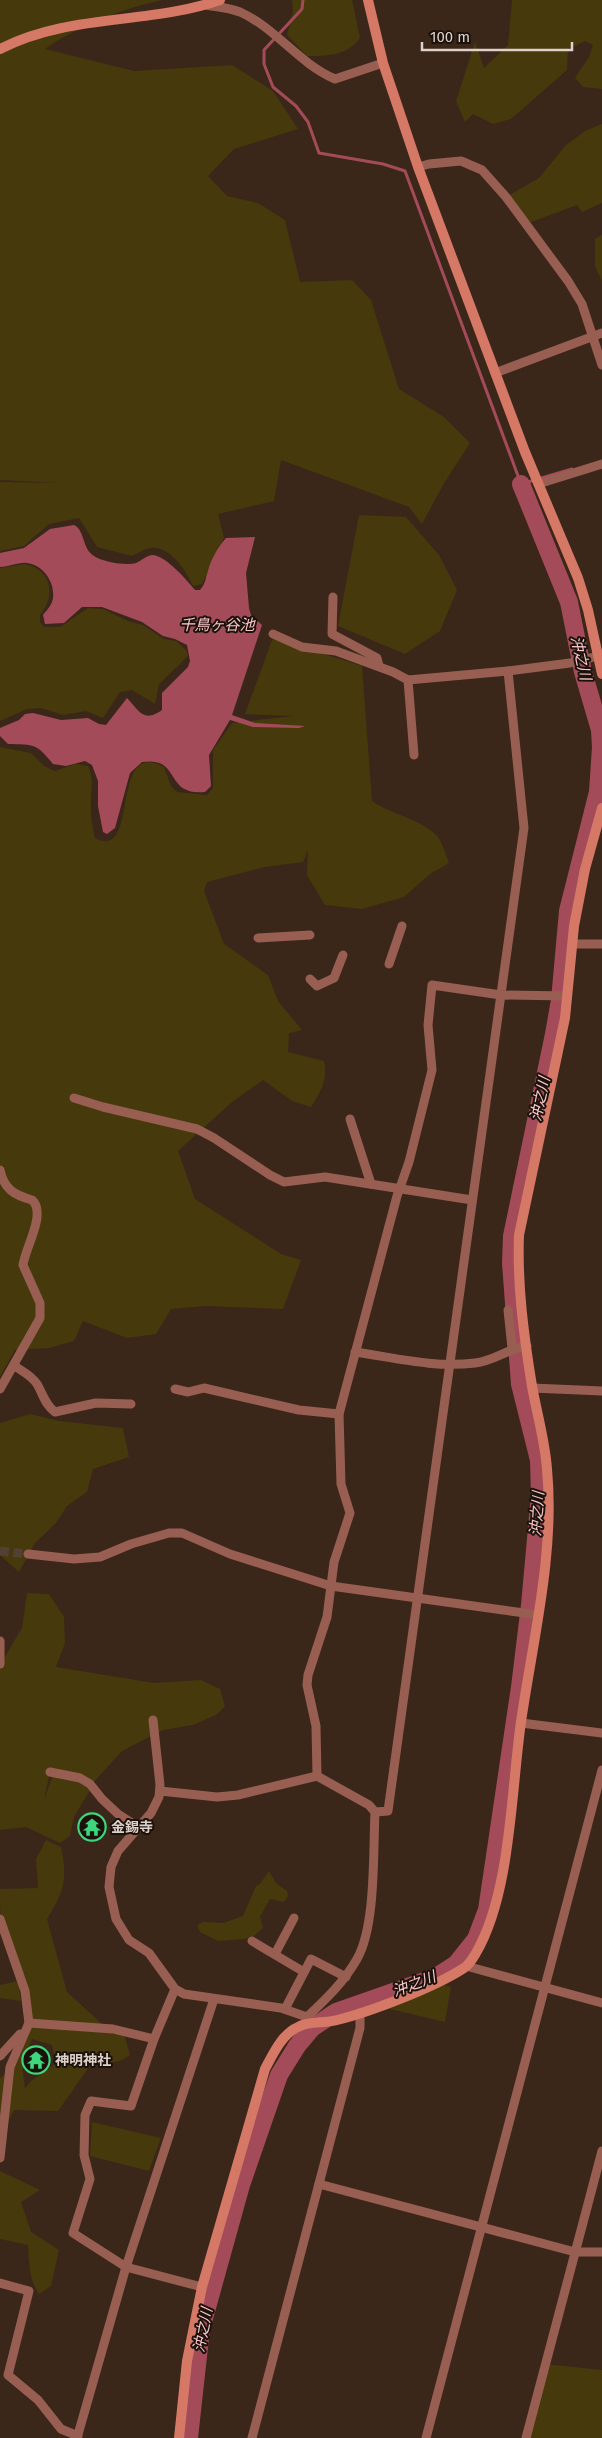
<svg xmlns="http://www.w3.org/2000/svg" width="602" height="2438" font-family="'Fira Sans','Noto Sans JP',sans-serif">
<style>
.green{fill:#46390c;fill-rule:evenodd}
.water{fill:#a44b5a}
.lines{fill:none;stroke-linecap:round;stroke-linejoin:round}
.stream{stroke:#a44b5a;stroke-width:3}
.river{stroke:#a44b5a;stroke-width:18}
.street-tunnel{stroke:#534034;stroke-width:9;stroke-dasharray:9 4.5;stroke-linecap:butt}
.street{stroke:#995e52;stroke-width:9}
.secondary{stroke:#d67866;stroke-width:10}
.labels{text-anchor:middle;stroke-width:4;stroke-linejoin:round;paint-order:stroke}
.poi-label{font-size:14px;font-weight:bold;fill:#ded1c9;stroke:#1b120c;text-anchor:start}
.water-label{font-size:15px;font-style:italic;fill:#fcc8cd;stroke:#1b120c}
</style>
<rect width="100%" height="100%" fill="#3b261a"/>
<g class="green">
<path d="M 0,0 L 163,0 C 126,7 76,27 45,49 L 134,71 L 232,65 L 273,91 L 298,129 L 234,149 L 208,176 L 227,196 L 258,203 L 285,220 L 300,282 L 352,280 L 371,300 L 399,389 L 444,417 L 470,443 L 443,485 L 422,524 L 409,507 L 281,460 L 274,501 L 218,514 L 224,538 L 202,584 L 193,586 C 186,571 170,545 150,548 C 144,549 137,554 132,556 L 97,547 L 79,518 L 49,524 L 24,546 L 0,551 L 0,482 L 59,483 L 0,480 Z"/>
<path d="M 292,0 L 352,0 L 360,38 C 347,56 327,56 307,56 L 287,35 L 293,11 Z"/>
<polygon points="512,0 602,0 602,89 583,87 575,78 589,57 593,45 585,41 568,49 567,70 511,119 493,124 473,114 465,122 456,101 475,42 484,68 508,45"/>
<polygon points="602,124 602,203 582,212 577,205 526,224 506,197 539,178 565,146 585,131"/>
<polygon points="602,235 602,281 595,266 595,239"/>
<polygon points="359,515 406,517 439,555 457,590 440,631 405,654 338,626"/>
<path d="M 24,564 C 51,568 57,596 40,615 L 40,622 L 44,627 L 60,627 L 88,608 L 103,609 L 128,621 L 143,625 L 164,639 L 176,641 L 186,650 L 188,656 L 159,684 L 155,704 L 132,690 L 120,692 L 103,718 L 86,711 L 63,715 L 41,708 L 27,709 L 0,721 L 0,568 Z"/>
<path d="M 277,638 C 305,650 333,656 362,666 L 372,801 C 390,814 424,820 438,837 C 443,844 446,855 449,863 L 430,874 L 404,897 L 362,909 L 325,905 L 307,875 L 308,850 L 303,862 L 265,867 L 207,882 L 204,891 L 224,944 L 268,975 L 278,1001 L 302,1030 L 289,1033 L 288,1052 L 324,1061 C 328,1079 321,1092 311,1107 L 292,1101 L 263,1080 L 232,1102 L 178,1151 L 195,1199 L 281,1254 L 301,1260 L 283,1309 L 206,1306 L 171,1309 L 156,1334 L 127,1338 L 83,1321 L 74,1341 L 49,1348 L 15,1350 L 0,1377 L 0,747 L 31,753 L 44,766 L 55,771 L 75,764 L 88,766 C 95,780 90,791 91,806 C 91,817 92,827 95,838 C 141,863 108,737 164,767 L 171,786 L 177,792 L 207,795 L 213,788 L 213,750 L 232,723 L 292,716 L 245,714 L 272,640 Z"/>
<polygon points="30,1414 59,1421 123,1428 129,1457 93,1469 87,1492 67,1506 56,1523 35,1543 19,1572 0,1555 0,1423"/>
<path d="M 27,1593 L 49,1594 L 64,1617 L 65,1643 L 56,1667 L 154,1683 L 201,1680 L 220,1689 L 225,1706 L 216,1715 L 193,1725 L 163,1730 L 122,1751 L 91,1785 C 81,1770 67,1772 50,1772 L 44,1800 L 53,1775 L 80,1778 L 90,1790 L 74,1817 L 70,1836 L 60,1843 L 26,1827 L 0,1830 L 0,1665 L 22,1628 Z"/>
<path d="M 46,1840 L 61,1847 C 68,1879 64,1892 47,1919 L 67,1992 L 113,2034 L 123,2030 L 130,2055 L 120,2061 L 89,2067 L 58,2111 L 14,2110 L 4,2130 L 0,2157 L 0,2078 L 13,2069 L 26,2039 L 29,2037 L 21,2033 C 35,1989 11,1964 1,1924 C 0,1914 0,1900 0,1889 L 38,1888 L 36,1859 ZM 32,2039 L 52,2045 L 56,2063 L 30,2082 L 25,2089 L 22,2064 Z"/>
<polygon points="269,1871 276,1883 287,1891 288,1896 284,1902 270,1899 260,1917 263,1928 254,1936 245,1939 218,1941 200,1932 197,1925 203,1922 223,1923 243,1916 256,1886 260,1884"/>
<polygon points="18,1981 21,2001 0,1998 0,1985"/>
<polygon points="444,1985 451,1987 445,2022 377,2006"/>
<polygon points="92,2122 161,2138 149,2171 90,2156"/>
<path d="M 0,2171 L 40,2190 L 21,2202 L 31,2232 L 59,2250 L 51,2286 L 39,2294 C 29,2279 29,2263 28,2245 L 0,2239 Z"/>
<polygon points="545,2364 602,2370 602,2438 527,2438"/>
</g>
<path class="water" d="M 74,525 C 85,530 82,549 94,556 C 103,562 126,566 136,563 C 141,561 147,555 153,555 C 166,556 187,580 195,590 L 200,590 C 206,583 205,579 208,571 C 211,559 218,547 226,538 L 255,537 L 246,573 L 249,608 L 251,615 L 262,625 L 232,715 L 255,723 L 305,726 L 299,728 L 253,727 L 230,720 L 209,755 L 211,786 L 205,792 C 163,796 182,756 142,762 L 130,773 L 115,828 L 107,834 L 103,832 L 98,806 L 98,781 L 92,765 L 85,761 L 66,766 L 53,764 C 36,743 35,745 8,744 L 0,736 L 0,728 L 19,720 L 25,714 L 33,713 L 61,720 L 88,718 L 99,724 L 106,725 L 127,698 C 138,709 143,724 162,710 L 162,693 L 188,667 L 190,661 L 187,645 L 175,639 L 163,636 L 142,622 L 102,607 L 82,607 L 64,623 L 45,624 L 43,615 C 47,610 52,605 53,598 C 55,582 43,565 27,563 C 19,562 9,567 0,567 L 0,553 L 24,548 L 50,529 Z"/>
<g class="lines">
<polyline class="stream" points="303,0 302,9 264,50 264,64 273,87 296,106 308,122 319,153 383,164 405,171 521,484 572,469"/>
<polyline class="river" points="189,2438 201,2329 241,2185 279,2075 297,2046 312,2028 336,2012 436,1977 456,1964 476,1939 487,1910 520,1687 530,1605 540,1495 539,1460 520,1384 511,1263 512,1236 554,1034 560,1000 568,911 598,792 601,747 600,730 583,672 569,602 521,484"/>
<polyline class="street-tunnel" points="0,1551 28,1554"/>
<g class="street">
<path d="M 206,5 C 217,7 230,8 240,12 C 276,28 298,63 335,79 L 383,63"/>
<polyline points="418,167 429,164 461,161 482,170 506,197 568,281 582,304 602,365"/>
<polyline points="495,373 602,333"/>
<polyline points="538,484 602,464"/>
<polyline points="333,597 332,634 377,658 379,666"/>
<polyline points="273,634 302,647 336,651 393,672 408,680 508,671 570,663 598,656"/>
<polyline points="408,680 414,755"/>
<polyline points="258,938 310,935"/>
<polyline points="572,944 602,944"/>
<polyline points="389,964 402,926"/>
<polyline points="310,979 317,986 334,978 343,955"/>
<polyline points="74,1098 103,1107 197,1129 214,1138 270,1175 284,1182 325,1177 472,1200"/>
<polyline points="350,1119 371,1184"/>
<path d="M 0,1170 C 4,1189 14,1195 32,1200 C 47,1213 25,1248 23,1265 L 40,1303 L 40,1318 L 0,1389"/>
<polyline points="508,1310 512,1348"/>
<path d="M 355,1352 C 396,1358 435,1368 475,1363 C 494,1361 507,1349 527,1346"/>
<path d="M 15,1366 C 23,1372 31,1375 37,1384 C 43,1394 45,1405 55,1412 L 96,1403 L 131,1404"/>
<polyline points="532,1388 602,1391"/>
<polyline points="175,1389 188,1392 204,1388 299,1410 339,1414"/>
<polyline points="28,1554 74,1559 100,1557 131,1544 169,1533 182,1533 230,1554 331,1586 538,1615"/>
<polyline points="0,1641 0,1664"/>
<polyline points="153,1720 160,1785 159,1797 151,1813 118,1851 111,1867 109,1887 116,1919 129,1940 149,1953 175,1989 184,1994 281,2008 307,2017"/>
<polyline points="521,1723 602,1733"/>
<polyline points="50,1772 80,1778 90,1784 102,1799 118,1814 138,1827"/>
<polyline points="160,1791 217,1797 238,1795 317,1776"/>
<polyline points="375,1812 388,1811 524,828 508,671"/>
<polyline points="0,1919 25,1991 29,2023 10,2067 0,2158"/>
<polyline points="252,1941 304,1972"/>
<polyline points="275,1954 294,1918"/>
<polyline points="466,1966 602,2003"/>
<polyline points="175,1989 154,2039 131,2106 91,2101 85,2115 84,2155 90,2179 73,2233 126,2267 202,2287"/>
<polyline points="285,2009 311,1959 346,1977"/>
<polyline points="29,2023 113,2029 154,2039"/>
<path d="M 307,2023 L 307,2017 C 326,1999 344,1982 357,1959 C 376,1926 373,1852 375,1812 L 369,1805 L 317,1776 L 316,1726 L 307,1685 L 308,1675 L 327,1617 L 334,1562 L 350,1513 L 341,1484 L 339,1414 L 397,1196 L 409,1162 L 432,1070 L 428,1025 L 432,985 L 501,995 L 567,996"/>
<polyline points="0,2056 20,2034"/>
<polyline points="319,2184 575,2252 602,2252"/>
<polyline points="0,2283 29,2291 8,2375 38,2400 61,2429 78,2436"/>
<polyline points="77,2438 126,2267 214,1999"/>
<polyline points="252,2438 360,2028 360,2012"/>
<polyline points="426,2438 602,1770"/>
<polyline points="526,2438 602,2151"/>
</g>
<g class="secondary">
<polyline points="368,0 383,63 418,167 525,452 578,578 588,610 602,674"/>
<path d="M 0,49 C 70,13 148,25 220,0"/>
<path d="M 179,2438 L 187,2361 L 202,2287 L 265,2069 C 273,2054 282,2034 298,2027 C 310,2020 324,2024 337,2020 C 370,2012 435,1987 464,1968 C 469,1965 473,1958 476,1953 C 511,1893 511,1791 521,1722 C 533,1639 555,1553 547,1469 C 545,1441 537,1414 532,1386 C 524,1337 517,1285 519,1235 L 565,1018 L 574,926 L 585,869 L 602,808"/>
</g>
</g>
<defs>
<g id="temple-ring" transform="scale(1.4375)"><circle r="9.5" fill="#1b120c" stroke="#3ed77d" stroke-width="1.5"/><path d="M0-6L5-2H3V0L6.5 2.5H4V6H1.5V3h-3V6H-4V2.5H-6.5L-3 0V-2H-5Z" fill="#3ed77d"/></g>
</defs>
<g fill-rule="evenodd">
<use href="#temple-ring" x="92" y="1827"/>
<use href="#temple-ring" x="36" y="2060"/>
</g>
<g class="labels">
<g class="poi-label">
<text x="111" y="1832">金錫寺</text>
<text x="55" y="2065">神明神社</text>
</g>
<g class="water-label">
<text x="217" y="630">千鳥ヶ谷池</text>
<text transform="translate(581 658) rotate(77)" y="5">沖之川</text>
<text transform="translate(540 1099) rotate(-78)" y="5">沖之川</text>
<text transform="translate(537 1514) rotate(-86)" y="5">沖之川</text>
<text transform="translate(414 1984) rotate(-21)" y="5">沖之川</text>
<text transform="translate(203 2330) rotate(-79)" y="5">沖之川</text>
</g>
</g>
<path d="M422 42v8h150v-8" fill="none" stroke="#ded1c9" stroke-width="2.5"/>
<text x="430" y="42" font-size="15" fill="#ded1c9" stroke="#1b120c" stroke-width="4" paint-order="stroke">100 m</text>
</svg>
